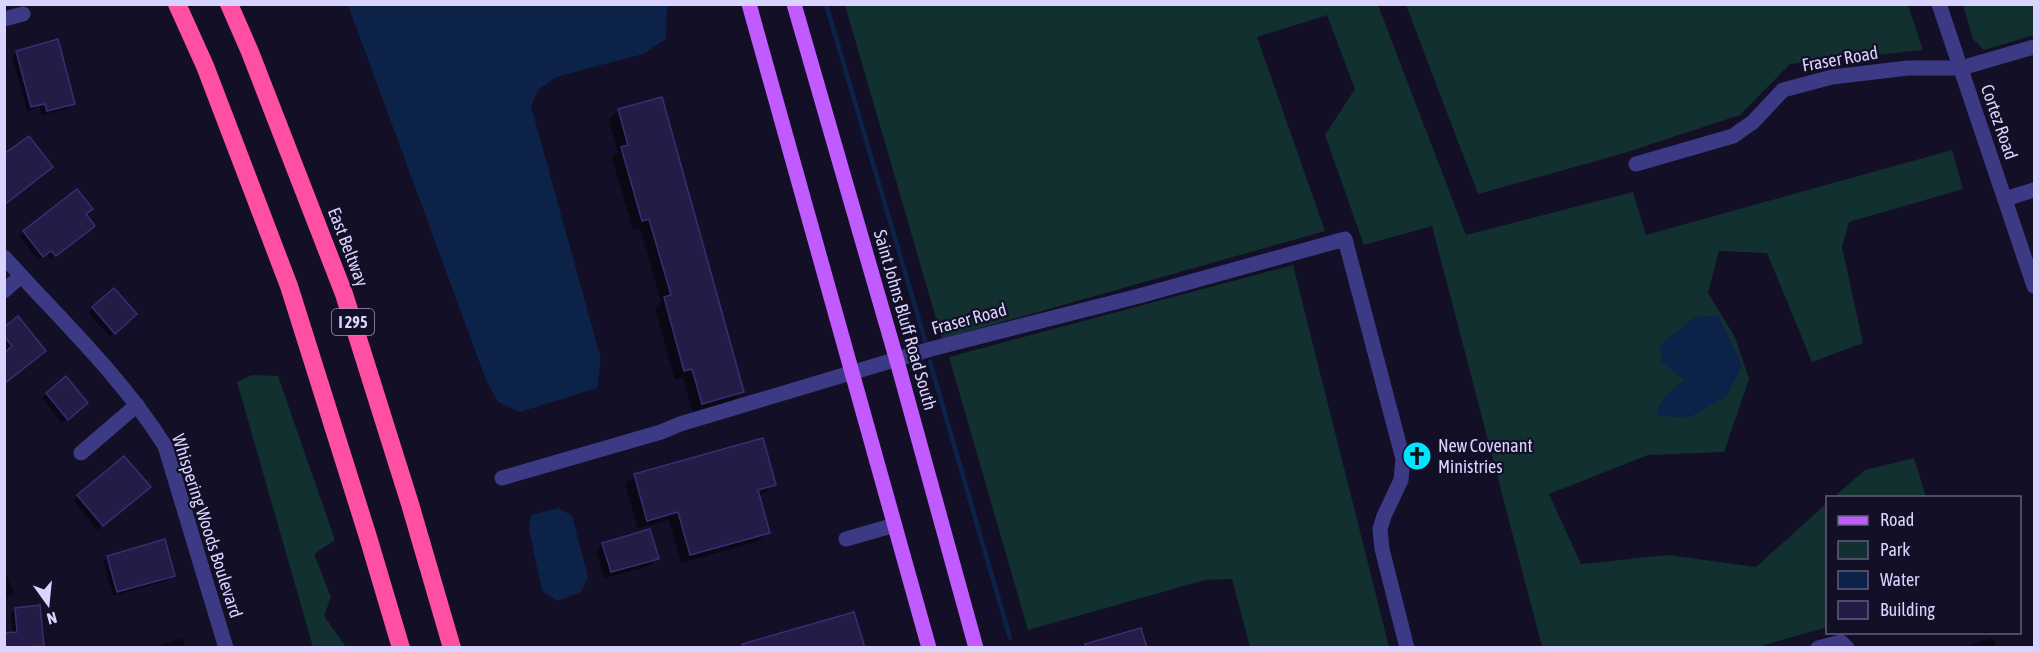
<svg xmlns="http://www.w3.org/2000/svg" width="2039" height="652" font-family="'Asap Condensed',sans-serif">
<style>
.green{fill:#12302f}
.water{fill:#0c2248}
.shadow{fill:#0007}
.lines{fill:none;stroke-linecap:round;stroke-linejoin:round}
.stream{stroke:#0c2248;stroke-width:4.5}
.building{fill:#241b47;stroke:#3b2d73;stroke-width:1.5}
.minor{stroke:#3d3a85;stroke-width:15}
.major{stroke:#c25bff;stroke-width:15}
.highway{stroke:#ff4fa3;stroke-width:18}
.labels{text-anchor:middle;stroke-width:4.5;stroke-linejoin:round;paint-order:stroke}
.shield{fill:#130f26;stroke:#9e99be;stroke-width:1.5}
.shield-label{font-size:16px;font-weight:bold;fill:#d9d4ff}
.street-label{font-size:18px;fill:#d9d4ff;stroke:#130f26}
.poi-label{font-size:18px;fill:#d9d4ff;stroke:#130f26;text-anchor:start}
</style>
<rect width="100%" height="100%" fill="#130f26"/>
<g class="green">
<polygon points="845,5 1378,5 1466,235 1633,192 1646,235 1952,150 1963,189 1849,222 1842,247 1863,343 1812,362 1767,253 1719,251 1708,293 1735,337 1749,379 1724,452 1648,455 1549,494 1581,564 1668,555 1756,567 1827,503 1827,627 1758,647 1542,647 1432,226 1364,245 1325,135 1355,89 1327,15 1257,37 1325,231 942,339"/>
<polygon points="1406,5 1908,5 1923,50 1790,64 1740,115 1621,154 1478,194"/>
<polygon points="1963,5 2034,5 2034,35 1984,50 1973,39"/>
<polygon points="1293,265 1389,647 1250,647 1232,579 1205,580 1028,630 949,357"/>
<polygon points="251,375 278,376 335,540 314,554 331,597 324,616 346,647 313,647 237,382"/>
<polygon points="1914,458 1926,497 1834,497 1865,470"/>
</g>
<g class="water">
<polygon points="348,5 667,5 666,39 643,54 556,77 538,90 531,106 601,359 597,388 520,412 498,402 486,380"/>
<polygon points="1718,315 1742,366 1727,396 1688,418 1655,415 1665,396 1684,380 1662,362 1660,345 1695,317"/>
<polygon points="559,508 572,516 588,577 581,592 557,601 542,591 529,529 531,515"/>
</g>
<g class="shadow">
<polygon points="17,52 73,103 69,108 42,115 40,107 27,111 12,57"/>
<polygon points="618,110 742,392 733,401 693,413 683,377 675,380 655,308 661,302 640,228 633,230 612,158 618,152 609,120"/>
<polygon points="84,215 88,230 50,260 46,254 38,260 19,236 24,232"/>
<polygon points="114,290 130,319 110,337 88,313"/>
<polygon points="18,318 4,383 8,351 4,346 4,329"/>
<polygon points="66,378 82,407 62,423 42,398"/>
<polygon points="762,440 774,484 765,493 758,495 768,532 759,541 681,563 669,520 638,529 625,484 634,476"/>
<polygon points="124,458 144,492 97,530 73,500"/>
<polygon points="603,544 657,558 650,566 604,578 596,551"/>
<polygon points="108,557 173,575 169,580 113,596 103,562"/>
<polygon points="4,571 14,593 4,600"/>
<polygon points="39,607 43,648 4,648 4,635 13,634 11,614 16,609"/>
<polygon points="182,638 185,648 151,648"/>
<polygon points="1993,638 1996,648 1969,648 1972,644"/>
<polygon points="2034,644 2034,648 2022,648"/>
</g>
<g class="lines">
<g class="stream">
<polyline points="826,4 925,340"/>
<polyline points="930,362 1010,638"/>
</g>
</g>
<g class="building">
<polygon points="58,39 75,104 47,111 45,104 31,107 16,51"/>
<polygon points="662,97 744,392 702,404 692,369 684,371 664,297 671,295 649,219 642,221 621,147 628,145 618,109"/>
<polygon points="29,136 53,167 4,205 4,154"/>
<polygon points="77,189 93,209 86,214 95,226 56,256 51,251 43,257 23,231"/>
<polygon points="114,288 137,314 115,334 92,307"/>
<polygon points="18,316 46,351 4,384 4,353 12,346 4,336 4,327"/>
<polygon points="66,376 88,403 68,420 46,393"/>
<polygon points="763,438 776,485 758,490 770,533 690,555 678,512 647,521 634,474"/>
<polygon points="124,456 151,487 103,526 77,495"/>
<polygon points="650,529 659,559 611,572 602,543"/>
<polygon points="165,539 175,576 117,592 107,556"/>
<polygon points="40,605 44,646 5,648 4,633 17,632 15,608"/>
<polygon points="854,612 865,648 742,648 742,644"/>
<polygon points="1141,628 1147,648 1086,648 1085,644"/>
</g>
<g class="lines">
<g class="minor">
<polyline points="1939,4 2034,286"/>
<polyline points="4,19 23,14"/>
<polyline points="1636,164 1733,136 1753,122 1783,90 1832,77 1908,68 1961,68 2034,47"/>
<polyline points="2005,199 2034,190"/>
<path d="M 4,257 C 60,319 121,376 165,446 L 226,648"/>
<polyline points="4,291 21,276"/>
<polyline points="81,453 137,405"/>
<polyline points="502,478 661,432 680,424 931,349 1139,296 1345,239 1403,459 1401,480 1384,516 1380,529 1382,549 1407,648"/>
<polyline points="846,539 895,525"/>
<polyline points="1818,648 1841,642 1847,648"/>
</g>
<g class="major">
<polyline points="749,4 929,648"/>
<polyline points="794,4 897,361 976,648"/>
</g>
<g class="highway">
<polyline points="177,4 205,66 289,286 368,537 401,648"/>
<polyline points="229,4 250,52 344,294 410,504 452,648"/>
</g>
</g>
<defs>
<g id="church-disc" transform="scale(1.5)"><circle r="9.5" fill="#00e5ff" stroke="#130f26"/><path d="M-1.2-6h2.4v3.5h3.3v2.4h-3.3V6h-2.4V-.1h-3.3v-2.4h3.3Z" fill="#111"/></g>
</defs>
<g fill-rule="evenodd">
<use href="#church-disc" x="1417" y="456"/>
</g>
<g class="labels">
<rect class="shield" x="332" y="309" width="42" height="26" rx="4.5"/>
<g class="shield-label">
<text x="353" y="328">I 295</text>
</g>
<g class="street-label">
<text transform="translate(1840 59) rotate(-10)" y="6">Fraser Road</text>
<text transform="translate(1999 122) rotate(71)" y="6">Cortez Road</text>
<text transform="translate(348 247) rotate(69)" y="6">East Beltway</text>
<text transform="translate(969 319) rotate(-15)" y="6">Fraser Road</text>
<text transform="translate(905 320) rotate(74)" y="6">Saint Johns Bluff Road South</text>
<text transform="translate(207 526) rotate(72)" y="6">Whispering Woods Boulevard</text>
</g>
<g class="poi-label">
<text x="1438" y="452">New Covenant<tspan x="1438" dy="21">Ministries</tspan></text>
</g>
</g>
<rect width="2039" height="652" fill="none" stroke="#d9d4ff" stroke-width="12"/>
<rect x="1826" y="496" width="195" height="138" fill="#130f26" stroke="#625e7d" stroke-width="1.5"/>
<rect x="1838" y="516" width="30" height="9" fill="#c25bff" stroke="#625e7d" stroke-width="1.5"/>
<text x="1880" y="526" font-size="18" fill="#d9d4ff">Road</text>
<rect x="1838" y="541" width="30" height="18" fill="#12302f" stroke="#625e7d" stroke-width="1.5"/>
<text x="1880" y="556" font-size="18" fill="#d9d4ff">Park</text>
<rect x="1838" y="571" width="30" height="18" fill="#0c2248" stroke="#625e7d" stroke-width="1.5"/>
<text x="1880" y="586" font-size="18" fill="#d9d4ff">Water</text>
<rect x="1838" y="601" width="30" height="18" fill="#241b47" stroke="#625e7d" stroke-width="1.5"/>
<text x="1880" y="616" font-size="18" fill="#d9d4ff">Building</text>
<g transform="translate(48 604) rotate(165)" stroke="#130f26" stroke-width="4.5" paint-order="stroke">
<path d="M0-4.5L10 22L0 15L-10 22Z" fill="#d9d4ff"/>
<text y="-9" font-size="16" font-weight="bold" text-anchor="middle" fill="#d9d4ff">N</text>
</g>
</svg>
